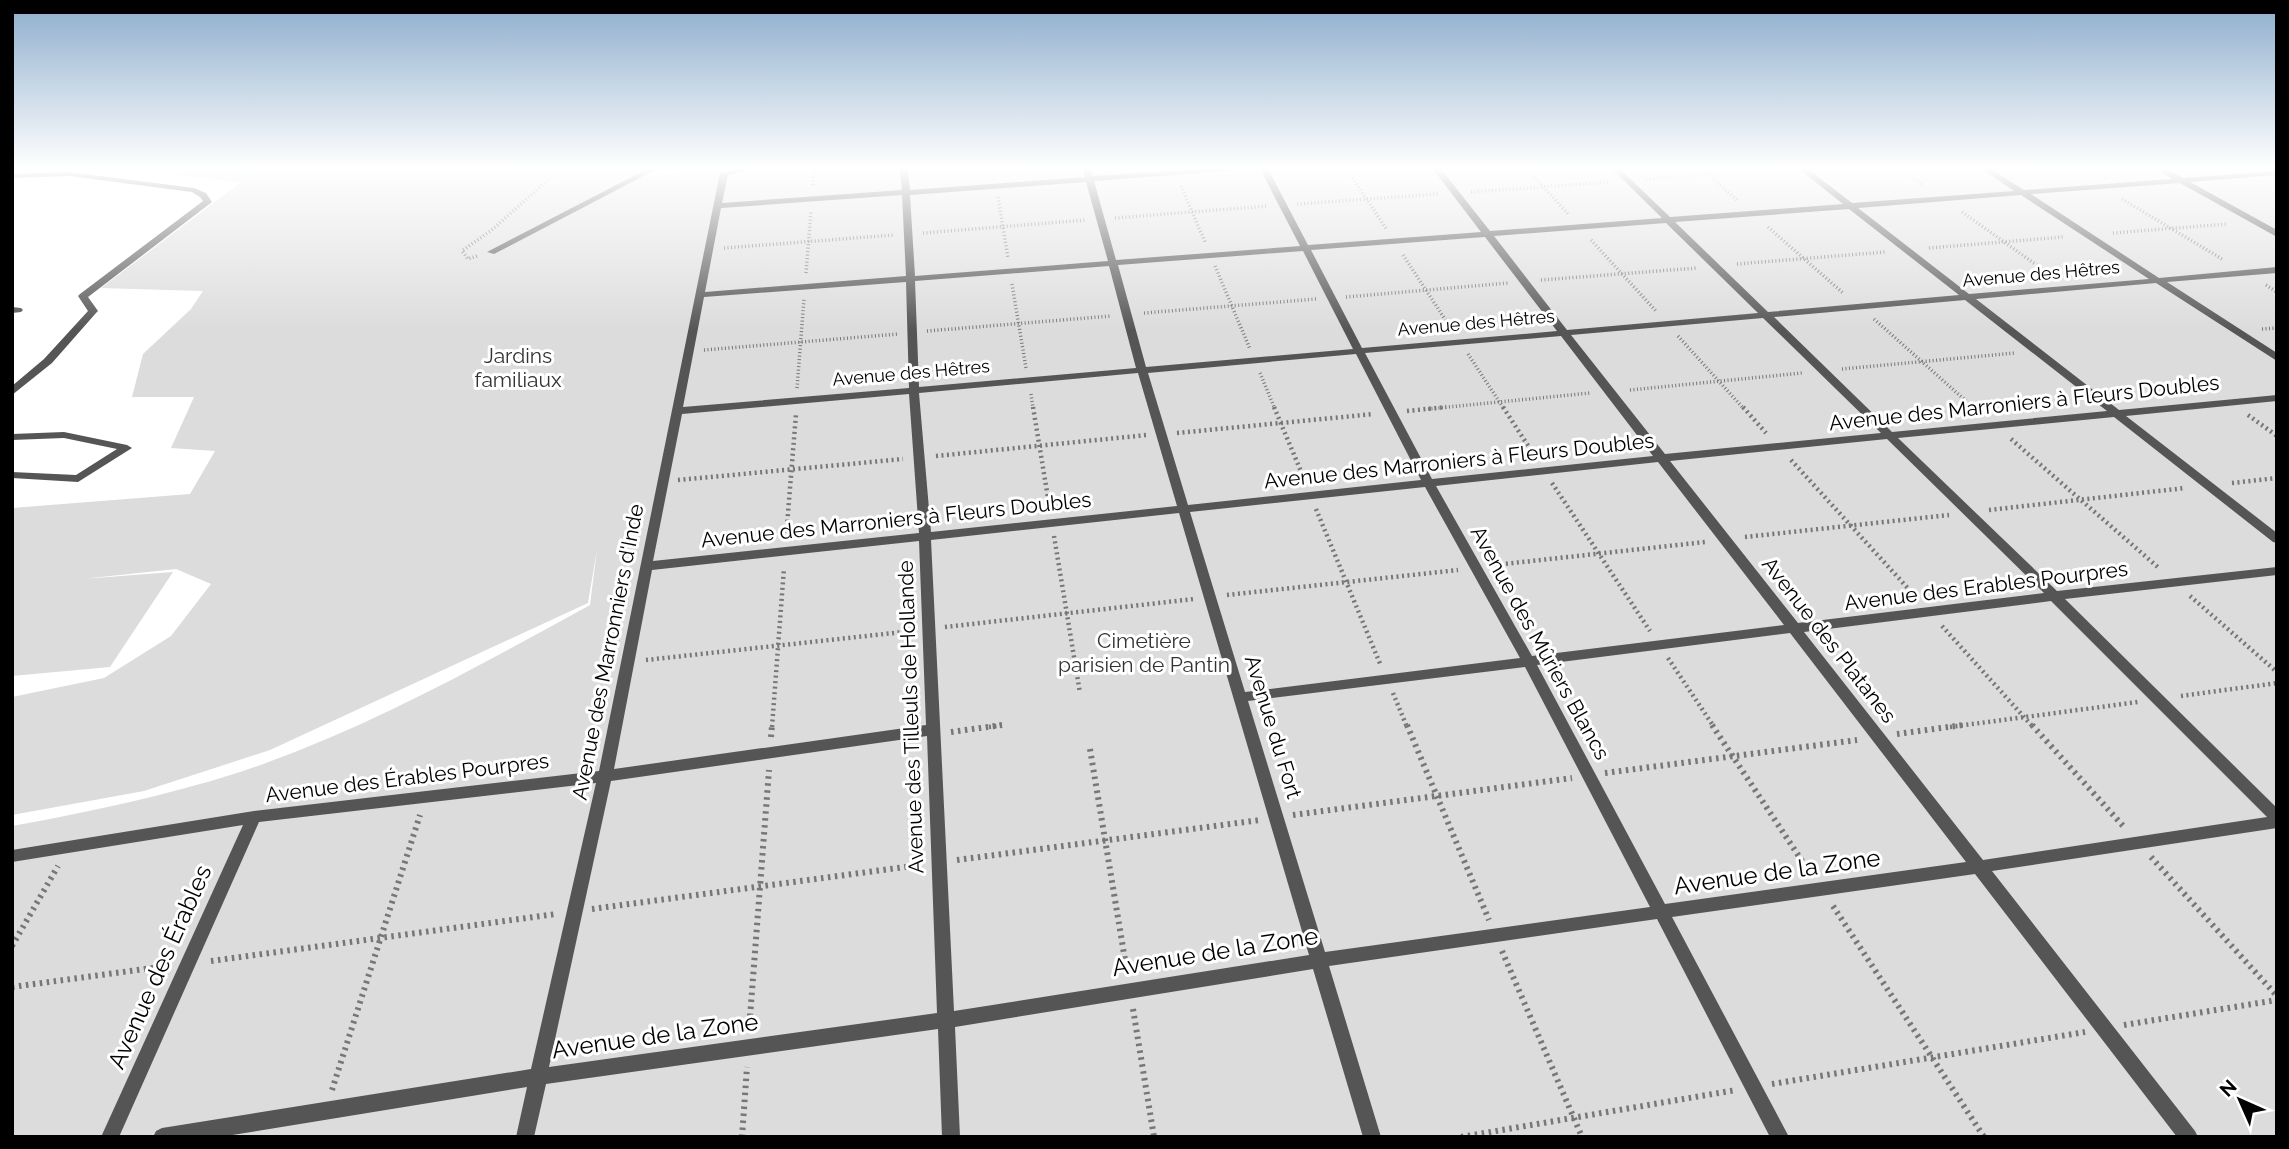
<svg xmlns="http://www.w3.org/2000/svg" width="2289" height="1149" font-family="Raleway,sans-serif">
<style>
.green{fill:#dcdcdc}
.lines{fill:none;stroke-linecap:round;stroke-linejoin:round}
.path-far2{stroke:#777;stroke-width:3.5;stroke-dasharray:1 2.5;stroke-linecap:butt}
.path-far1{stroke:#777;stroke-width:4.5;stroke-dasharray:2 3.5;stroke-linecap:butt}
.path{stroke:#777;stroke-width:6;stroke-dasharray:2.5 4.5;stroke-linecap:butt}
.service{fill:#555;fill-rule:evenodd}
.labels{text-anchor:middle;stroke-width:6;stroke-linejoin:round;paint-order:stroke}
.far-street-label{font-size:18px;fill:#000;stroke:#fff}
.park-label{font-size:21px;fill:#333;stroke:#fff}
.street-label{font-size:21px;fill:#000;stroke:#fff}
.near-street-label{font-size:24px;fill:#000;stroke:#fff}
</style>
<rect width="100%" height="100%" fill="#fff"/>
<path class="green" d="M 188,169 L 656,169 L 654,176 L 695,169 L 2277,169 L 2277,1137 L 12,1137 L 12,826 C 89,812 165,796 240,772 C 363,731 477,667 590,605 L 597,549 L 588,603 L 270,750 L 144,791 L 12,815 L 12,697 L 104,678 L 171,636 L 211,584 L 176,569 L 82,579 L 173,572 L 110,667 L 12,676 L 12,508 L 190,494 L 215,451 L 171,448 L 194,397 L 132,397 L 143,354 L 191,309 L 203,291 L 101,288 L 241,182 L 174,175 Z"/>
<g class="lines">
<g class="path-far2">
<polyline points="1347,169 1387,230"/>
<polyline points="1527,169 1569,215"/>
<polyline points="1702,169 1738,201"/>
<polyline points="1901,169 1923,185"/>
<polyline points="2072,169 2081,174"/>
<polyline points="814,171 847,169"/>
<polyline points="1646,179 1782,169"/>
<polyline points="813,185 814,169"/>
<polyline points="1181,186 1205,242"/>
<polyline points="1471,192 1609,182"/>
<polyline points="998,197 1008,258"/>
<polyline points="2122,199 2222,259"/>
<polyline points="1297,204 1438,194"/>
<polyline points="1962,212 2052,276"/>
<polyline points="1115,218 1267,206"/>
<polyline points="1768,227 1843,293"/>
<polyline points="923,233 1086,220"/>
<polyline points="2113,233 2227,224"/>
<polyline points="1591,240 1656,311"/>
<polyline points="724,248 894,235"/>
<polyline points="1929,248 2063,237"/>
<polyline points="1403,255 1452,330"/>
<polyline points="477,256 468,259 462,251 493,229 560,169"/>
<polyline points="1737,264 1885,252"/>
<polyline points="1215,266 1250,349"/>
<polyline points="806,273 811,212"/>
<polyline points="1541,280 1697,268"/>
<polyline points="1012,284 1026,368"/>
<polyline points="2266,285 2277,292"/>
<polyline points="1346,297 1508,283"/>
<polyline points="1144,313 1316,299"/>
<polyline points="1874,319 1975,409"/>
<polyline points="2262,329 2277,328"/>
<polyline points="927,331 1111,316"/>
<polyline points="1678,336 1744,409"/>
<polyline points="704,350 898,334"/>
<polyline points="1468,354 1504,409"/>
<polyline points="1842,369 2015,353"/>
<polyline points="1260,373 1275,409"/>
<polyline points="797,388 804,299"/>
<polyline points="1630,390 1802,373"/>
<polyline points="1031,394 1033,409"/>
<polyline points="1428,409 1590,393"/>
</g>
<g class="path-far1">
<polyline points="1033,407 1050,510"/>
<polyline points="1274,407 1305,481"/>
<polyline points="1503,407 1536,458"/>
<polyline points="1743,407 1766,433"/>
<polyline points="1973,407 1980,413"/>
<polyline points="1407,411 1446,407"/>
<polyline points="2248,415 2277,436"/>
<polyline points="1177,433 1374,414"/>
<polyline points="2011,439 2160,569"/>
<polyline points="936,456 1147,435"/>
<polyline points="1791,460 1915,596"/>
<polyline points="678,480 903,459"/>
<polyline points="1552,483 1650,631"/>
<polyline points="2232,483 2277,478"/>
<polyline points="1316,509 1381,666"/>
<polyline points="1989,510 2185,488"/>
<polyline points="1054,536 1080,693"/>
<polyline points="1745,537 1949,515"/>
<polyline points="786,538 796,414"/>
<polyline points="1495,565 1705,542"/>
<polyline points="1227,595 1458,570"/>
<polyline points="2190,596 2277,672"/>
<polyline points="1942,626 2033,727"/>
<polyline points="945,627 1194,599"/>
<polyline points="1668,658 1714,727"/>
<polyline points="646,660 912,631"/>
<polyline points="1393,693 1407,727"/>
<polyline points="2181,696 2277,683"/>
<polyline points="772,727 784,568"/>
<polyline points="989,727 1003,725"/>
<polyline points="1950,727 2138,702"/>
</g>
<g class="path">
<polyline points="1407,725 1489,920"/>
<polyline points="1712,725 1810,873"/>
<polyline points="2032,725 2124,827"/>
<polyline points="951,732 1002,725"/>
<polyline points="1897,734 1963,725"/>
<polyline points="771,737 772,725"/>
<polyline points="1090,749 1127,972"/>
<polyline points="1605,773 1857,740"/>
<polyline points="1293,815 1572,778"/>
<polyline points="2151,857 2277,996"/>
<polyline points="957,860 1260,820"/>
<polyline points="1833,906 1984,1137"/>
<polyline points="592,909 920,865"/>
<polyline points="12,946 58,866"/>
<polyline points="1502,951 1582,1137"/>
<polyline points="211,961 556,914"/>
<polyline points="12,987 167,966"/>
<polyline points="1133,1009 1154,1137"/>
<polyline points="2124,1025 2277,1000"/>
<polyline points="749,1030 769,770"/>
<polyline points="1772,1084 2085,1032"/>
<polyline points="332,1090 420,815"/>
<polyline points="742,1137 747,1067"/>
<polyline points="1461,1137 1736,1090"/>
</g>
<g class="service">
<polygon points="647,169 657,169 494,254 487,252"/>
<path d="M 735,169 L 754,169 L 728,175 L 722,203 L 902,190 L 900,169 L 908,169 L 910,190 L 1085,177 L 1083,169 L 1091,169 L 1093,176 L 1197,169 L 1232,169 L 1228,171 L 1094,181 L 1116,260 L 1300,246 L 1260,169 L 1268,169 L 1308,245 L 1481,232 L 1433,169 L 1441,169 L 1490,231 L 1662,218 L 1612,169 L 1620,169 L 1670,217 L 1843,204 L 1799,169 L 1808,169 L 1852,203 L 2014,191 L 1982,169 L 1991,169 L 2024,190 L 2172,179 L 2157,169 L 2167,169 L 2183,178 L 2277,171 L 2277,175 L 2190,182 L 2277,230 L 2277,237 L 2180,183 L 2031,194 L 2159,278 L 2277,267 L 2277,273 L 2167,282 L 2277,353 L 2277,361 L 2156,283 L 1976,299 L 2119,410 L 2277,395 L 2277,401 L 2126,416 L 2277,533 L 2277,543 L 2273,542 L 2114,417 L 1898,438 L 2057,591 L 2277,567 L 2277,575 L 2065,599 L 2277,808 L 2277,828 L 1992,871 L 2195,1131 L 2198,1137 L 2177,1137 L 1975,874 L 1672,917 L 1789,1137 L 1770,1137 L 1657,919 L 1329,966 L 1381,1137 L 1363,1137 L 1313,969 L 955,1027 L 960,1137 L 942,1137 L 938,1029 L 546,1084 L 534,1137 L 516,1137 L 527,1087 L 220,1137 L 153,1137 L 156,1131 L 162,1128 L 531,1069 L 596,783 L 259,822 L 119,1137 L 101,1137 L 243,825 L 12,862 L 12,850 L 254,811 L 599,771 L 720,173 ZM 1086,182 L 1108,261 L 915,276 L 910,195 ZM 902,195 L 906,276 L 705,292 L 721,208 ZM 2021,195 L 2149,279 L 1969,294 L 1858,208 ZM 1849,209 L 1959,295 L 1768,312 L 1675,222 ZM 1666,223 L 1758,313 L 1567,330 L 1494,236 ZM 1485,237 L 1557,331 L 1362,348 L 1311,250 ZM 1303,251 L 1353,349 L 1146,367 L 1118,265 ZM 1109,266 L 1136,368 L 919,387 L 915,281 ZM 906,282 L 909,388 L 683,407 L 704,297 ZM 1965,300 L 2107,411 L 1892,432 L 1774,317 ZM 1763,318 L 1881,433 L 1665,454 L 1571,335 ZM 1561,336 L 1653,456 L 1432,479 L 1365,353 ZM 1356,354 L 1421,480 L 1188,505 L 1148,373 ZM 1138,373 L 1177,506 L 931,532 L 919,393 ZM 909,394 L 919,533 L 653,561 L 682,414 ZM 1887,439 L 2044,593 L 1798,623 L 1670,461 ZM 1658,462 L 1784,625 L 1532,656 L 1436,486 ZM 1425,487 L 1520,658 L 1245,692 L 1190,512 ZM 1179,513 L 1309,955 L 954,1011 L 931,540 ZM 919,541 L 926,725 L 614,769 L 652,570 ZM 2051,601 L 2267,817 L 1983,860 L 1804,632 ZM 1790,633 L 1966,862 L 1665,904 L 1537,665 ZM 1525,667 L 1650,907 L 1325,952 L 1248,701 ZM 927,736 L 937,1013 L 549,1067 L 611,781 Z"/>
<polygon points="69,172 194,188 206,193 212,202 88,297 98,311 96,313 52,363 12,395 12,386 44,359 88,311 78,296 80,294 203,201 200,197 192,192 69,176 12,178 12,174"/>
<polygon points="12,307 21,308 23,310 21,312 12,313"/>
<polygon points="64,432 127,445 132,448 78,482 12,478 12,472 76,475 117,449 64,438 12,440 12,434"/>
</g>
</g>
<linearGradient id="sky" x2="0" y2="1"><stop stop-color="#8cadcc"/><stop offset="0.51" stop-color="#fff"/><stop offset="1" stop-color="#fff" stop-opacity="0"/></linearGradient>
<rect width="2289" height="330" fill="url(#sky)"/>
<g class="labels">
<g class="far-street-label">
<text transform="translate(2041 274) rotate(-5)" y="6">Avenue des Hêtres</text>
<text transform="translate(1476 323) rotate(-5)" y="6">Avenue des Hêtres</text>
<text transform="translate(911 373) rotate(-5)" y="6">Avenue des Hêtres</text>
</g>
<g class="park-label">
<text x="518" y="363">Jardins<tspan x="518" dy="24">familiaux</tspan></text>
<text x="1144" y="648">Cimetière<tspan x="1144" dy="24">parisien de Pantin</tspan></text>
</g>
<g class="street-label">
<text transform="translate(2024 403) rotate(-6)" y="7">Avenue des Marroniers à Fleurs Doubles</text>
<text transform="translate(1459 461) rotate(-6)" y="7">Avenue des Marroniers à Fleurs Doubles</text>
<text transform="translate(896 520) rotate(-6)" y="7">Avenue des Marroniers à Fleurs Doubles</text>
<text transform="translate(1986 586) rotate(-7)" y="7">Avenue des Erables Pourpres</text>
<text transform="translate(1829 640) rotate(52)" y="7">Avenue des Platanes</text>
<text transform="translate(1540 643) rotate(61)" y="7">Avenue des Mûriers Blancs</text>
<text transform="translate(608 652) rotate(-79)" y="7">Avenue des Marronniers d'Inde</text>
<text transform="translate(911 717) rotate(-92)" y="7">Avenue des Tilleuls de Hollande</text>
<text transform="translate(1273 727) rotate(73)" y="7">Avenue du Fort</text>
<text transform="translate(407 778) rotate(-7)" y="7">Avenue des Érables Pourpres</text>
</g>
<g class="near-street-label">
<text transform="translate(1777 872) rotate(-8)" y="8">Avenue de la Zone</text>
<text transform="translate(1215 952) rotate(-9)" y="8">Avenue de la Zone</text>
<text transform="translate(160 967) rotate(-66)" y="8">Avenue des Érables</text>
<text transform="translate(655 1036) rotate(-8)" y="8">Avenue de la Zone</text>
</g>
</g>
<rect width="2289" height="1149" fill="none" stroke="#000000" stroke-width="28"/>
<g transform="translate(2240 1100) rotate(315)" stroke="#ffffff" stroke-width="5" paint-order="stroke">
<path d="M0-5L12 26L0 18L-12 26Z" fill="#000000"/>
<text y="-10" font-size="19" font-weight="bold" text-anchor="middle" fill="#000000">N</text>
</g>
</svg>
